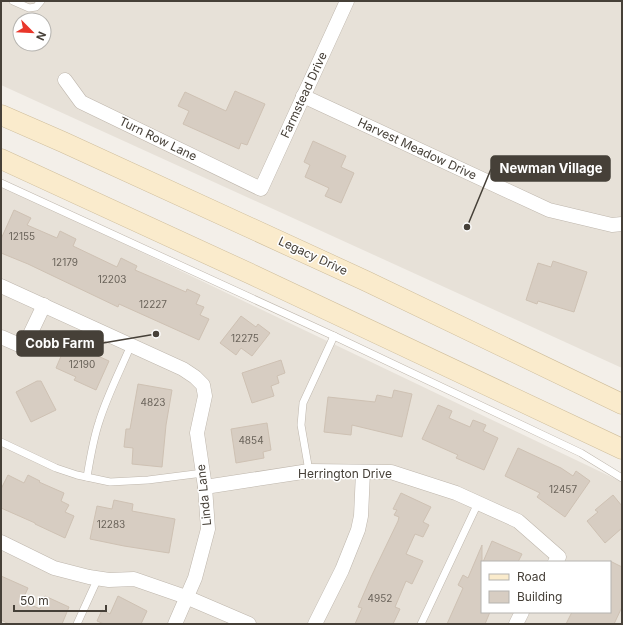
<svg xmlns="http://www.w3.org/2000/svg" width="623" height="625" font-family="Inter,sans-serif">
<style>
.residential{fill:#e7e1d8;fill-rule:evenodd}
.building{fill:#d7cdc2;stroke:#cec1b3}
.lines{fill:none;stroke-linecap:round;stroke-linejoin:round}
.lane-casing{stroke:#beb6ac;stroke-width:8}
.street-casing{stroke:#beb6ac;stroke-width:15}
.secondary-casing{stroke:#cfbe9c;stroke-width:21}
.lane{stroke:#fff;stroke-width:7}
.street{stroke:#fff;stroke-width:14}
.secondary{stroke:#faebcc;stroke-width:20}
.labels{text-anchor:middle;stroke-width:3;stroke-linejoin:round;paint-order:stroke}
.number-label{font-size:10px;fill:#6a635a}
.street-label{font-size:12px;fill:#464038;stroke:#fff}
.leader{fill:none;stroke:#464038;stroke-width:1.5}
.callout-dot{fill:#464038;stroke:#fff;stroke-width:1.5}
.callout{fill:#464038;stroke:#464038;stroke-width:1.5}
.callout-label{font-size:13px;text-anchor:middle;font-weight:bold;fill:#fff}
</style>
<rect width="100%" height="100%" fill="#f3efe9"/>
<g class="residential">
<path d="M 1,1 L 622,1 L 622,368 L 1,85 ZM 20,20 L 44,20 L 44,44 L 20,44 Z"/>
<path d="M 1,185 L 622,482 L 622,624 L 1,624 ZM 482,562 L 610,562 L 610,612 L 482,612 Z"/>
</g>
<g class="building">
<polygon points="235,91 265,104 247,145 241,143 239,149 183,124 189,111 178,106 185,92 226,111"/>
<polygon points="313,141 346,156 341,167 354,173 341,203 325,196 329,188 305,177 310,165 304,162"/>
<polygon points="14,210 31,218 27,225 57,238 60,231 76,239 73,246 117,267 121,258 137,266 135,270 186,292 187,289 200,295 196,304 204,307 200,315 209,319 199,340 119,304 118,307 28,264 1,253 1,239"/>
<polygon points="553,261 587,272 574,312 538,301 537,304 526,300 538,263 551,267"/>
<polygon points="241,316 256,327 258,324 270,333 252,356 241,348 236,355 220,343"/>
<polygon points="67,342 109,361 96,390 74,380 76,377 56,368"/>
<polygon points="281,360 285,373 277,376 279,383 271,386 274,396 252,403 242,373"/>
<polygon points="37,381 41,381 56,410 31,422 16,392"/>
<polygon points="138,384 172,390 166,425 162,467 132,464 133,448 124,447 126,429 130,429"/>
<polygon points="394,390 412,394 402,437 352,425 351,435 324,432 328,397 375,402 377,395 392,398"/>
<polygon points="438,405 452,411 449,418 470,427 473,420 486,425 483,431 498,438 484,470 456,458 458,455 422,439"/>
<polygon points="267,423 271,450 263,452 264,458 236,463 231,429"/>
<polygon points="518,448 561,468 573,476 576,471 590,481 565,517 537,497 540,493 505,476"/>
<polygon points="8,475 24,483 28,475 40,481 39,482 64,493 61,501 69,505 65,512 74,516 65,538 35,524 35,523 1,508 1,489"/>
<polygon points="401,493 431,507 423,522 429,525 423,537 415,534 406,554 423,561 412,584 406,581 395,607 400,609 393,624 355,624 362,608 358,607 371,577 398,521 399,517 394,515 397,510 393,509"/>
<polygon points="613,495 622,506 622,528 605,543 587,521 598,512 595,510"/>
<polygon points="114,500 133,504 132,511 175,519 169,553 124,546 90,539 97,506 112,509"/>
<polygon points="492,541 522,554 518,562 483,562"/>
<polygon points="482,545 482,612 490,612 485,624 447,624 463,588 458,585 463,575 468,578"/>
<polygon points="610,561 622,567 622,607 614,624 566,624 572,612 610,612"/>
<polygon points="1,576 28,588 22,601 40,609 45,596 69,607 62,624 9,624 1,620"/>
<polygon points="118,596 147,611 141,624 104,624 97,621 102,610 110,614"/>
</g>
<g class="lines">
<g class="lane-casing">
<g id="lane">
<polyline points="13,1 29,8 36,7 41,1"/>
<polyline points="1,183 334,336 581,453 622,478"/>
<polyline points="1,442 56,468 77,475 110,482 148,480 203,473"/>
<polyline points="309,471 301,425 303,403 334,336"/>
<path d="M 87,477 C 90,459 93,440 99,422 C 107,396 120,371 131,345"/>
<polyline points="77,624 98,578"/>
<polyline points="421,624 478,503"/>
</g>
</g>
<g class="street-casing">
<g id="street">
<polyline points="65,80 81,102 261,189 347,1"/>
<polyline points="303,96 549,210 612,225 622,224"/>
<polyline points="1,286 183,369 195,377 203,385 205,396 197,433 205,487 208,529 195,578 175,624"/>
<polyline points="1,337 24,347 44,305"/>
<polyline points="205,487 309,471 391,472 456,493 518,521 559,557 555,562"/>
<polyline points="1,542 54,568 89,577 109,580 134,579 186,597 249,624"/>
<polyline points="315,624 342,570 358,530 361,516 363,472"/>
<polyline points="516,624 522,612"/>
</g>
</g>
<g class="secondary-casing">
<g id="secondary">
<polyline points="1,115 63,142 366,281 622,404"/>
<polyline points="1,159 253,275 622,449"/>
</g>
</g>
<use href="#lane" class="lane"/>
<use href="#street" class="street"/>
<use href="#secondary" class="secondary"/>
</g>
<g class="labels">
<g class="number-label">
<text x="22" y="240">12155</text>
<text x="65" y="266">12179</text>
<text x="112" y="283">12203</text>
<text x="153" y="308">12227</text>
<text x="245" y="342">12275</text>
<text x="82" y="368">12190</text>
<text x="153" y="406">4823</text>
<text x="251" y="444">4854</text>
<text x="563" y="493">12457</text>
<text x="111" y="528">12283</text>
<text x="380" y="602">4952</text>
</g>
<g class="street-label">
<text transform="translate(304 95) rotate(-65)" y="4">Farmstead Drive</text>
<text transform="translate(158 139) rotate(26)" y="4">Turn Row Lane</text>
<text transform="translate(417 149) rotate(25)" y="4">Harvest Meadow Drive</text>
<text transform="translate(313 256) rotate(25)" y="4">Legacy Drive</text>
<text x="345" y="478">Herrington Drive</text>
<text transform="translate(204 495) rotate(-96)" y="4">Linda Lane</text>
</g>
</g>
<path class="leader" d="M467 227L491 169M156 334L103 343"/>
<g class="callout-dot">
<circle cx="467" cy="227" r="4"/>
<circle cx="156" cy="334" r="4"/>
</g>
<g class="callout">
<rect x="491" y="156" width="119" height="25" rx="4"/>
<rect x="17" y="331" width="86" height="25" rx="4"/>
</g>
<g class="callout-label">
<text x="551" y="173">Newman Village</text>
<text x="60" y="348">Cobb Farm</text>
</g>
<rect width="623" height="625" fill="none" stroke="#464038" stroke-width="4"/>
<rect x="481" y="561" width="130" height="52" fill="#ffffff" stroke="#b5b3af"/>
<rect x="489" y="574" width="20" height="6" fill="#faebcc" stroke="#b5b3af"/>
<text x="517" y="581" font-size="12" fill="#464038">Road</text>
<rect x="489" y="591" width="20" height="12" fill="#d7cdc2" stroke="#b5b3af"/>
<text x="517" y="601" font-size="12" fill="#464038">Building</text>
<g transform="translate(32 32) rotate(114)"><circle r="19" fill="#ffffff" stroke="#b5b3af"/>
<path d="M0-3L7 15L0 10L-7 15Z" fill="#e9362a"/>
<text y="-6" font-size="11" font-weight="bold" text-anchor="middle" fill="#464038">N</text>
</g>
<path d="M14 605v6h92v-6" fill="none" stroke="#464038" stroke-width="2"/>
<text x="20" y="605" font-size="12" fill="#464038" stroke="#ffffff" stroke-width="3" paint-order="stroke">50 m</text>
</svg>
